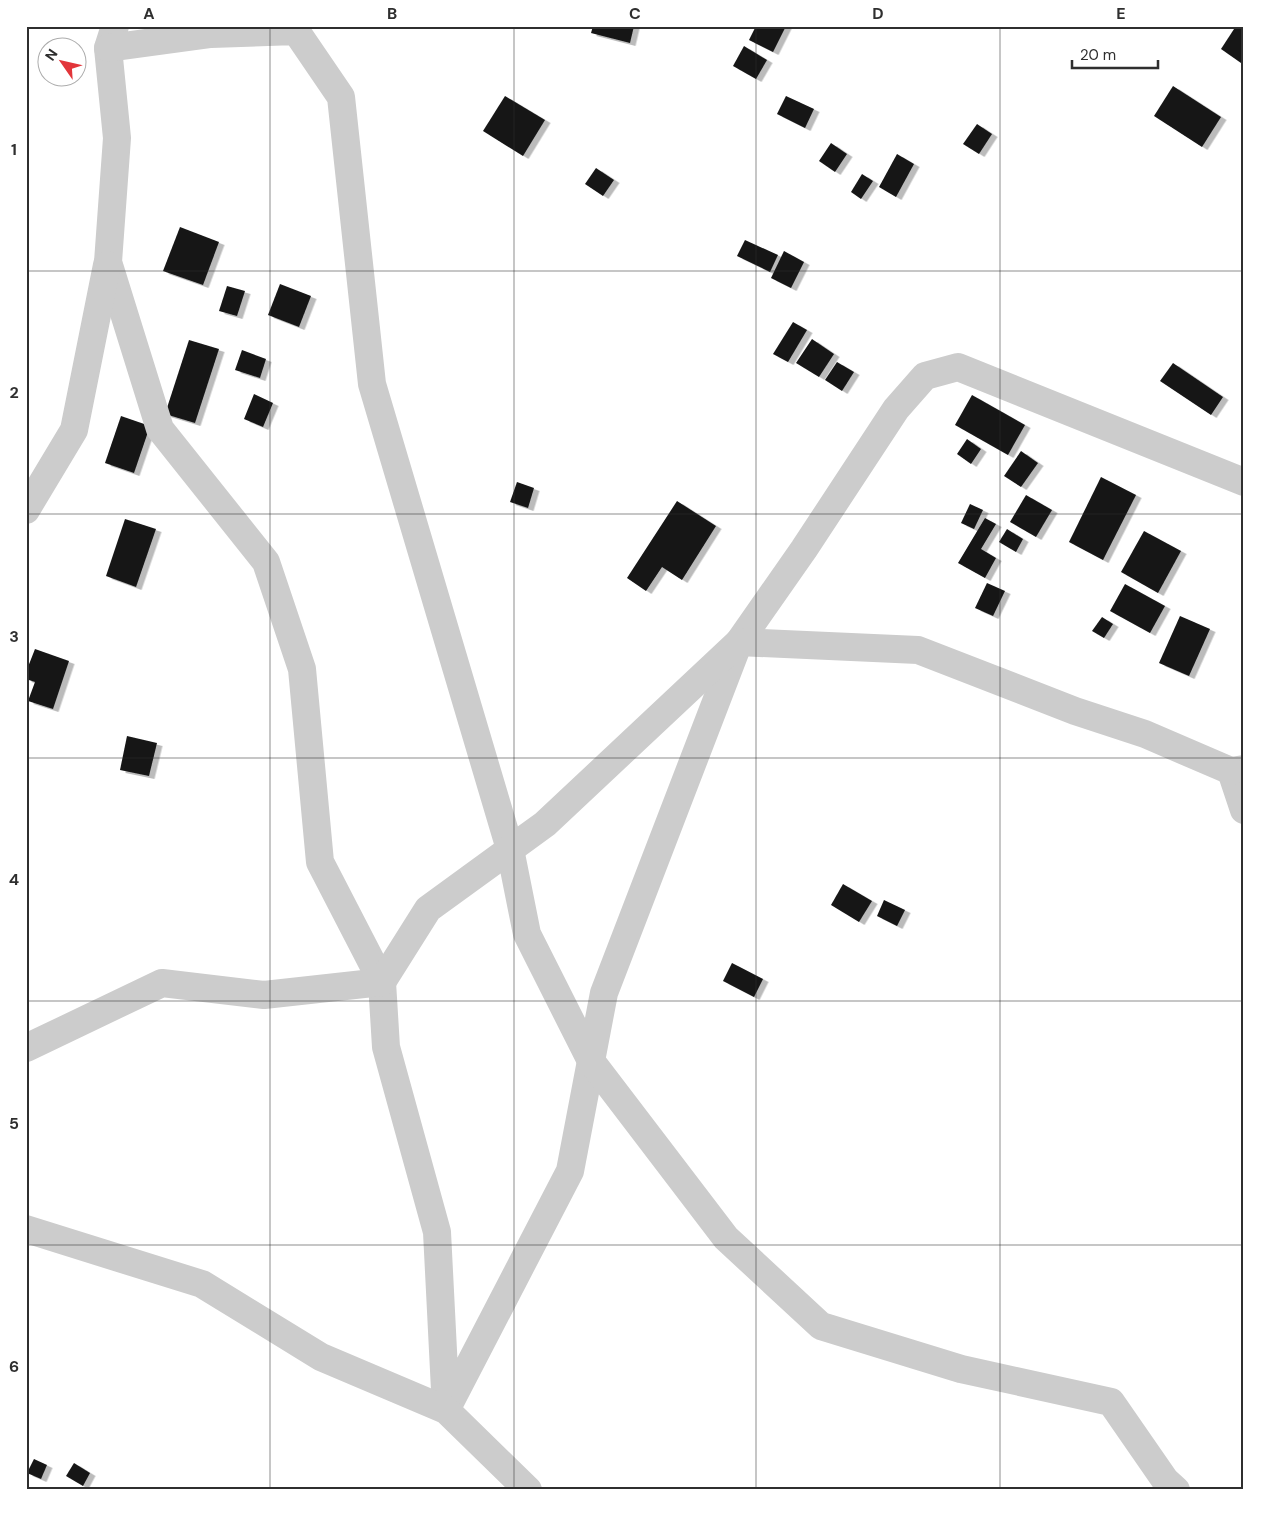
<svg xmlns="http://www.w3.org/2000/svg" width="1270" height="1516" font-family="'DM Sans',sans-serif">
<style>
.building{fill:#161616;filter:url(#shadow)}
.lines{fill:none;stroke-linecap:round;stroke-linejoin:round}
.minor{stroke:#ccc;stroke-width:28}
.grid{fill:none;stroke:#2f2f2f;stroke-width:1;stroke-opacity:0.55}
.neatline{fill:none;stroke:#2f2f2f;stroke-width:2}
.grid-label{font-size:16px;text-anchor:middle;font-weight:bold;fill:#2f2f2f}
</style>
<defs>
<filter id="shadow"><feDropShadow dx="5.5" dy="3" stdDeviation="0" flood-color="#0004"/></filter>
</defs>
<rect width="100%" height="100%" fill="#fff"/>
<g class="building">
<polygon points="593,26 634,26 630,43 591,33"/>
<polygon points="756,26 786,26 773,52 749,40"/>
<polygon points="1236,26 1244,26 1244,59 1241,63 1221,49"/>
<polygon points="744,46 767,60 756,79 733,66"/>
<polygon points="1173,86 1221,117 1202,147 1154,116"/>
<polygon points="505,96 545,120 523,156 483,131"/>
<polygon points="786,96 814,109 805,128 777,114"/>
<polygon points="977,124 992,134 979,154 963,144"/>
<polygon points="831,143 847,154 835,172 819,161"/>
<polygon points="897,154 914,164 896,197 879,187"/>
<polygon points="596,168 614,180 603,196 585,184"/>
<polygon points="862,174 873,181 861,199 851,192"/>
<polygon points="180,227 219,242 203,285 163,271"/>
<polygon points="745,240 778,255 770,272 737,256"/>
<polygon points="784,251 804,262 791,288 771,278"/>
<polygon points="280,284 311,296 299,327 268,315"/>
<polygon points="227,286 245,291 237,316 219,311"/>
<polygon points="793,322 807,330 788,362 773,354"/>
<polygon points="812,339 834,354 819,377 796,363"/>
<polygon points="189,340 219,349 195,423 165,414"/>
<polygon points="242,350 266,359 260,378 235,370"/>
<polygon points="837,362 854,372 842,391 825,380"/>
<polygon points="1173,363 1223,397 1211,415 1160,381"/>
<polygon points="254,394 273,403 263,427 244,419"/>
<polygon points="972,395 1025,425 1008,455 955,425"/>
<polygon points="121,416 150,426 134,473 105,463"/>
<polygon points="967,439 981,449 971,464 957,454"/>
<polygon points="1021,451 1038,463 1021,487 1004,476"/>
<polygon points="1101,477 1136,495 1103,560 1069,542"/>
<polygon points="517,482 534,488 528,508 510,502"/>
<polygon points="1026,495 1052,510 1036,537 1010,522"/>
<polygon points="677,501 716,526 682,580 662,567 646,591 627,578"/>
<polygon points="970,504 983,510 974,529 961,523"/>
<polygon points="985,518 996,524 981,549 996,558 985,578 958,563"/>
<polygon points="125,519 156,529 136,587 106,576"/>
<polygon points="1007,529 1023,539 1016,552 999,542"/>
<polygon points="1144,531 1181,551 1158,593 1121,572"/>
<polygon points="987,583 1005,591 993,616 975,608"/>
<polygon points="1125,584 1165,606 1150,633 1110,611"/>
<polygon points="1180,616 1210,629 1189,676 1159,663"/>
<polygon points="1102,617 1113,624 1104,638 1092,631"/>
<polygon points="35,649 69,661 53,709 28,701 35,682 26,679 26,672"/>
<polygon points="127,736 157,743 149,776 120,770"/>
<polygon points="843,884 872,901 859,922 831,905"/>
<polygon points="884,900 905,910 897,926 877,916"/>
<polygon points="732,963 763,979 754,997 723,981"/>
<polygon points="34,1459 47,1465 41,1479 27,1473"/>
<polygon points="74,1463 90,1473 83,1486 66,1476"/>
</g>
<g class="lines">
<g class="minor">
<polyline points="115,26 108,48 117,138 108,262 160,429 266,562 302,669 320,862 382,982 386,1047 437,1232 446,1410 570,1171 604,993 739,642 804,549 896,409 925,376 958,367 1244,482"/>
<polyline points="108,48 211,34 296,31 341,97 372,384 510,849 527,934 591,1061 726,1238 821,1326 961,1369 1111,1402 1165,1480 1176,1490"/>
<polyline points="26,510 74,430 107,265"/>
<polyline points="1244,769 1231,771 1244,810"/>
<polyline points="26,1048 162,983 264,995 382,982 428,909 545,824 739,642 918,650 1075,711 1145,734 1231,771"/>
<polyline points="26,1229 202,1284 321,1357 446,1410 528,1490"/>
</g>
</g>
<path class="grid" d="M 270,26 L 270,1490M 514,26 L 514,1490M 756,26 L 756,1490M 1000,26 L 1000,1490M 26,271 L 1244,271M 26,514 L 1244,514M 26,758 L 1244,758M 26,1001 L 1244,1001M 26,1245 L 1244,1245"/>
<rect width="1270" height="1516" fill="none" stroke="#ffffff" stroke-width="55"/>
<g transform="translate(62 62) rotate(304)"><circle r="24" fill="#ffffff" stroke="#acacac"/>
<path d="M0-4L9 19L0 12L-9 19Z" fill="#e2353a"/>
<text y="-8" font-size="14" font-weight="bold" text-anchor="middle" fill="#2f2f2f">N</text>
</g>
<path d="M1072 60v8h86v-8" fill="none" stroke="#2f2f2f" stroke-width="2.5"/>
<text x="1080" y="60" font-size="15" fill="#2f2f2f" stroke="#ffffff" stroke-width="4" paint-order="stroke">20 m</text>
<rect x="28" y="28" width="1214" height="1460" class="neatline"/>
<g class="grid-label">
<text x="149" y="19">A</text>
<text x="392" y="19">B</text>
<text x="635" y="19">C</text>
<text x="878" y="19">D</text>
<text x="1121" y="19">E</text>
<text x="14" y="155">1</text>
<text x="14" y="398">2</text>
<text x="14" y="642">3</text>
<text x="14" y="885">4</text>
<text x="14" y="1129">5</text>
<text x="14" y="1372">6</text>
</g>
</svg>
